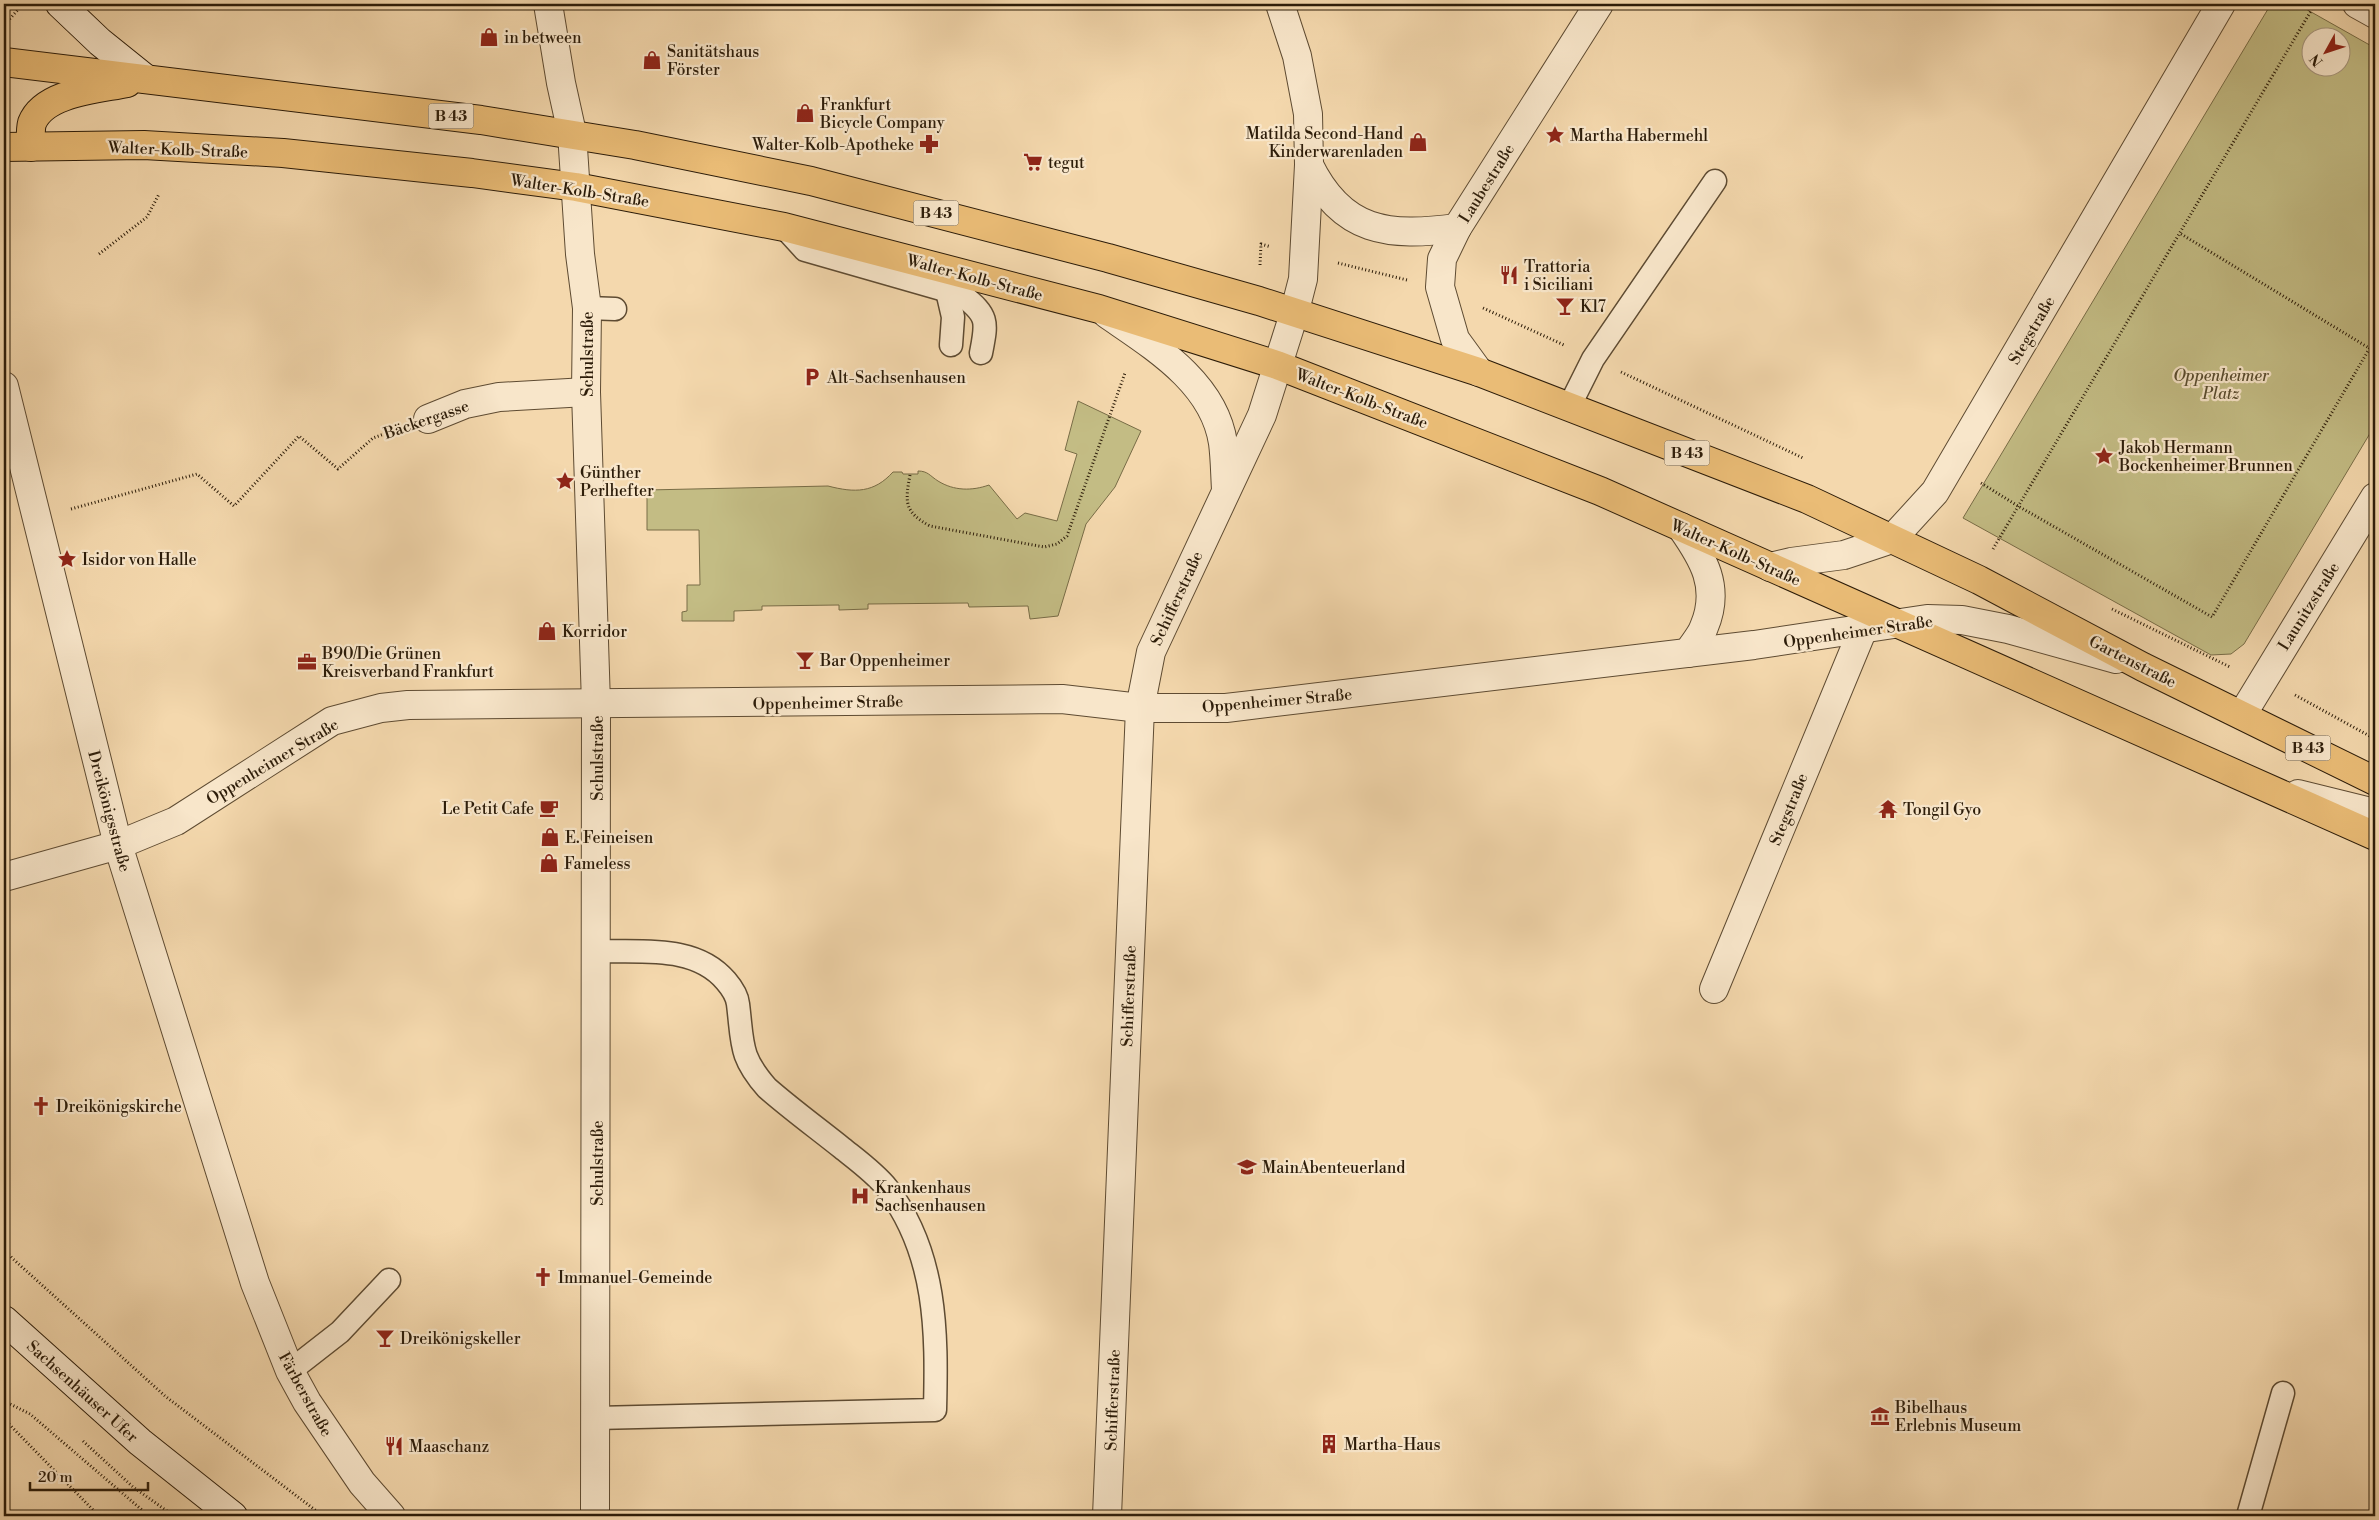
<svg xmlns="http://www.w3.org/2000/svg" width="2379" height="1520" font-family="'Libre Bodoni',serif">
<style>
.green{fill:#c3bc84;stroke:#786c46;fill-rule:evenodd}
.lines{fill:none;stroke-linecap:round;stroke-linejoin:round}
.lane-casing{stroke:#5e4b32;stroke-width:25}
.street-casing{stroke:#5e4b32;stroke-width:30}
.secondary-casing{stroke:#2c1c09;stroke-width:30}
.primary-casing{stroke:#2c1c09;stroke-width:30}
.path{stroke:#2c1c09;stroke-width:3;stroke-dasharray:1 2.5;stroke-linecap:butt}
.lane{stroke:#f8e6ca;stroke-width:22}
.street{stroke:#f8e6ca;stroke-width:28}
.secondary{stroke:#f8e6ca;stroke-width:28}
.primary{stroke:#eabc76;stroke-width:28}
.labels{text-anchor:middle;stroke-width:4.5;stroke-linejoin:round;paint-order:stroke}
.shield{fill:#f8e6ca;stroke:#695943;stroke-width:1}
.shield-label{font-size:15px;font-weight:bold;fill:#2c1c09}
.poi-label{font-size:16px;fill:#2c1c09;stroke:#f8e6ca;text-anchor:start}
.street-label{font-size:16px;fill:#2c1c09;stroke:#f8e6ca}
.park-label{font-size:16px;font-style:italic;fill:#594c2e;stroke:#f8e6ca}
</style>
<rect width="100%" height="100%" fill="#f4d8ad"/>
<filter id="stains"><feTurbulence type="fractalNoise" baseFrequency=".004" numOctaves="4"/><feColorMatrix values="0 0 0 0 .2 0 0 0 0 .09 0 0 0 0 .02 0 0 0 .5 -.17"/></filter>
<radialGradient id="worn" r=".72"><stop offset=".6" stop-color="#630" stop-opacity="0"/><stop offset="1" stop-color="#630" stop-opacity=".3"/></radialGradient>
<g class="green">
<path d="M 2271,4 L 2297,4 L 2375,48 L 2375,425 L 2244,644 L 2231,654 L 2211,655 L 1963,518 ZM 2312,38 L 2342,38 L 2342,68 L 2312,68 Z"/>
<path d="M 1078,401 L 1141,431 L 1115,487 L 1086,524 L 1058,616 L 1030,619 L 1028,606 L 969,607 L 968,603 L 868,604 L 868,609 L 839,610 L 839,605 L 762,606 L 762,610 L 734,611 L 734,621 L 682,621 L 682,612 L 687,611 L 687,585 L 700,585 L 699,530 L 647,530 L 647,490 L 828,486 C 855,493 874,493 893,472 L 902,472 L 903,474 L 918,474 L 918,471 C 928,471 930,476 938,481 C 954,491 972,491 989,485 L 1017,519 L 1025,513 L 1057,521 L 1077,454 L 1065,450 Z"/>
</g>
<g class="lines">
<g class="lane-casing">
<g id="lane">
<path d="M 784,227 L 805,250 L 962,295 C 989,316 987,322 981,353"/>
<polyline points="947,291 953,317 951,345"/>
<polyline points="587,308 615,309"/>
<polyline points="1569,407 1593,359 1715,181"/>
<polyline points="290,1371 340,1332 389,1280"/>
<path d="M 596,1418 L 935,1410 C 937,1332 937,1254 887,1188 C 875,1173 857,1160 842,1148 C 817,1128 791,1109 767,1088 C 739,1056 743,1044 738,1004 C 737,995 732,988 726,981 C 695,944 641,953 597,951"/>
<polyline points="2248,1516 2283,1393"/>
</g>
</g>
<g class="street-casing">
<g id="street">
<polyline points="548,4 561,83 572,133 580,254 587,308 586,392 596,704 595,1516"/>
<polyline points="2357,4 2375,14"/>
<path d="M 1309,165 C 1342,233 1389,237 1457,228"/>
<path d="M 1107,314 C 1153,346 1214,382 1223,443 C 1225,458 1225,474 1226,489"/>
<polyline points="1479,372 1455,339 1440,287 1442,259 1457,228 1599,4"/>
<polyline points="4,386 118,845 255,1283 290,1371 307,1402 362,1483 391,1516"/>
<polyline points="428,419 465,404 499,397 586,392"/>
<path d="M 1681,527 C 1703,558 1721,587 1704,627 C 1701,636 1693,644 1688,653"/>
<polyline points="1770,567 1791,562 1844,555 1892,539 1935,492 2221,4"/>
<polyline points="2242,715 2375,497"/>
<polyline points="2298,794 2375,813"/>
<polyline points="4,877 118,845 176,821 332,721 381,708 408,705 1062,699 1140,708 1226,708 1754,645 1927,619 1962,620 2008,629 2116,659"/>
<polyline points="1714,989 1863,629"/>
<polyline points="1107,1516 1140,708 1151,652 1262,415 1294,314 1303,279 1309,165 1308,114 1297,56 1280,4"/>
</g>
</g>
<g class="secondary-casing">
<g id="secondary">
<polyline points="60,4 100,42 146,79"/>
<polyline points="4,1320 140,1442 233,1516"/>
</g>
</g>
<g class="primary-casing">
<g id="primary">
<polyline points="4,62 481,120 635,145 811,181 1108,258 1259,301 1479,372 1807,499 1979,580 2143,667 2375,781"/>
<polyline points="4,147 144,145 283,153 472,173 576,187 784,227 1099,309 1277,365 1600,491 2375,836"/>
<path d="M 31,147 C 31,139 30,130 32,123 C 44,92 99,89 127,83"/>
</g>
</g>
<g class="path">
<polyline points="4,22 7,22 23,4"/>
<polyline points="2181,234 2369,348"/>
<polyline points="99,254 147,217 159,194"/>
<polyline points="1338,263 1407,280"/>
<polyline points="1260,265 1261,244 1271,247"/>
<polyline points="1483,308 1564,345"/>
<polyline points="1621,372 1803,458"/>
<path d="M 910,475 C 905,502 904,512 930,526 L 1044,547 L 1057,544 L 1067,536 L 1125,373"/>
<polyline points="1981,483 2018,506 2212,617 2375,339"/>
<polyline points="71,509 197,474 234,506 299,436 338,469 373,438 395,430"/>
<polyline points="1993,549 2315,4"/>
<polyline points="2112,609 2230,667"/>
<polyline points="2295,695 2375,739"/>
<polyline points="4,1249 12,1258 165,1396 323,1516"/>
<polyline points="4,1401 30,1414 149,1516"/>
<polyline points="4,1419 99,1516"/>
<polyline points="83,1441 133,1487 167,1511"/>
</g>
<use href="#lane" class="lane"/>
<use href="#street" class="street"/>
<use href="#secondary" class="secondary"/>
<use href="#primary" class="primary"/>
</g>
<defs>
<g id="shop-bare" transform="scale(1.5)"><path d="M-5-2.5h2.3a2.7 3.5 0 0 1 5.4 0H5L5.5 6h-11ZM-1.5-2.5h3a1.5 2.3 0 0 0-3 0Z" fill="#8f2418" stroke="#f8e6ca" stroke-width="2.5" paint-order="stroke"/></g>
<g id="sight-bare" transform="scale(1.5)"><path d="M0-6L1.8-2.2L6-1.7L2.9 1.2L3.7 5.4L0 3.3L-3.7 5.4L-2.9 1.2L-6-1.7L-1.8-2.2Z" fill="#8f2418" stroke="#f8e6ca" stroke-width="2.5" paint-order="stroke"/></g>
<g id="pharmacy-bare" transform="scale(1.5)"><path d="M-2-6h4v4h4v4h-4v4h-4v-4h-4v-4h4Z" fill="#8f2418" stroke="#f8e6ca" stroke-width="2.5" paint-order="stroke"/></g>
<g id="supermarket-bare" transform="scale(1.5)"><path d="M-6-5.5h2.5l.6 2H6L4.5 2H-2.5L-4.4-4H-6ZM-1.5 3.2a1.3 1.3 0 1 0 .1 0ZM3 3.2a1.3 1.3 0 1 0 .1 0Z" fill="#8f2418" stroke="#f8e6ca" stroke-width="2.5" paint-order="stroke"/></g>
<g id="restaurant-bare" transform="scale(1.5)"><path d="M-5-6h1v4h1v-4h1v4h1v-4h1v5L-1.5 .5V6h-2V.5L-5-1ZM5-6V6H3V1.5H1.5Q1.5-4 5-6Z" fill="#8f2418" stroke="#f8e6ca" stroke-width="2.5" paint-order="stroke"/></g>
<g id="bar-bare" transform="scale(1.5)"><path d="M-6-5H6L.8 .8V4.5H3.5V6h-7V4.5H-.8V.8Z" fill="#8f2418" stroke="#f8e6ca" stroke-width="2.5" paint-order="stroke"/></g>
<g id="parking-bare" transform="scale(1.5)"><path d="M-3.5-5.5H1a3.5 3.5 0 0 1 0 7H-1V5.5H-3.5ZM-1-3.4V-.6H.8a1.4 1.4 0 0 0 0-2.8Z" fill="#8f2418" stroke="#f8e6ca" stroke-width="2.5" paint-order="stroke"/></g>
<g id="office-bare" transform="scale(1.5)"><path d="M-6-3h4V-5.5h4V-3h4V5H-6ZM-1-4.5V-3h2v-1.5ZM-6 0V1H6V0Z" fill="#8f2418" stroke="#f8e6ca" stroke-width="2.5" paint-order="stroke"/></g>
<g id="cafe-bare" transform="scale(1.5)"><path d="M-5.5-4.5H6V0H3Q3 3.5 0 3.5H-2.5Q-5.5 3.5-5.5 0ZM3-3.2v2h1.7v-2ZM-6 4.5H4V6H-6Z" fill="#8f2418" stroke="#f8e6ca" stroke-width="2.5" paint-order="stroke"/></g>
<g id="temple-bare" transform="scale(1.5)"><path d="M0-6L5-2H3V0L6.5 2.5H4V6H1.5V3h-3V6H-4V2.5H-6.5L-3 0V-2H-5Z" fill="#8f2418" stroke="#f8e6ca" stroke-width="2.5" paint-order="stroke"/></g>
<g id="church-bare" transform="scale(1.5)"><path d="M-1.2-6h2.4v3.5h3.3v2.4h-3.3V6h-2.4V-.1h-3.3v-2.4h3.3Z" fill="#8f2418" stroke="#f8e6ca" stroke-width="2.5" paint-order="stroke"/></g>
<g id="school-bare" transform="scale(1.5)"><path d="M0-5L7-2L0 1L-7-2ZM-4 1L0 2.5L4 1V4Q0 6-4 4Z" fill="#8f2418" stroke="#f8e6ca" stroke-width="2.5" paint-order="stroke"/></g>
<g id="hospital-bare" transform="scale(1.5)"><path d="M-5-5h3v3.5h4V-5h3V5h-3V1.5h-4V5h-3Z" fill="#8f2418" stroke="#f8e6ca" stroke-width="2.5" paint-order="stroke"/></g>
<g id="museum-bare" transform="scale(1.5)"><path d="M0-6L6-3V-2H-6V-3ZM-5-1h2V3h-2ZM-1-1h2V3h-2ZM3-1h2V3H3ZM-6 4H6V6H-6Z" fill="#8f2418" stroke="#f8e6ca" stroke-width="2.5" paint-order="stroke"/></g>
<g id="building-bare" transform="scale(1.5)"><path d="M-4-6H4V6H1V3H-1V6H-4ZM-2.5-4.3h1.7v1.8h-1.7ZM.8-4.3h1.7v1.8H.8ZM-2.5-1h1.7V.8h-1.7ZM.8-1h1.7V.8H.8Z" fill="#8f2418" stroke="#f8e6ca" stroke-width="2.5" paint-order="stroke"/></g>
</defs>
<g fill-rule="evenodd">
<use href="#shop-bare" x="489" y="37"/>
<use href="#shop-bare" x="652" y="60"/>
<use href="#shop-bare" x="805" y="113"/>
<use href="#sight-bare" x="1555" y="135"/>
<use href="#shop-bare" x="1418" y="142"/>
<use href="#pharmacy-bare" x="929" y="144"/>
<use href="#supermarket-bare" x="1033" y="162"/>
<use href="#restaurant-bare" x="1509" y="275"/>
<use href="#bar-bare" x="1565" y="306"/>
<use href="#parking-bare" x="812" y="377"/>
<use href="#sight-bare" x="2104" y="456"/>
<use href="#sight-bare" x="565" y="481"/>
<use href="#sight-bare" x="67" y="559"/>
<use href="#shop-bare" x="547" y="631"/>
<use href="#bar-bare" x="805" y="660"/>
<use href="#office-bare" x="307" y="662"/>
<use href="#cafe-bare" x="549" y="808"/>
<use href="#temple-bare" x="1888" y="809"/>
<use href="#shop-bare" x="550" y="837"/>
<use href="#shop-bare" x="549" y="863"/>
<use href="#church-bare" x="41" y="1106"/>
<use href="#school-bare" x="1247" y="1167"/>
<use href="#hospital-bare" x="860" y="1196"/>
<use href="#church-bare" x="543" y="1277"/>
<use href="#bar-bare" x="385" y="1338"/>
<use href="#museum-bare" x="1880" y="1416"/>
<use href="#building-bare" x="1329" y="1444"/>
<use href="#restaurant-bare" x="394" y="1446"/>
</g>
<g class="labels">
<g class="shield">
<rect x="428.5" y="103.5" width="45" height="25" rx="4"/>
<rect x="913.5" y="200.5" width="45" height="25" rx="4"/>
<rect x="1664.5" y="440.5" width="45" height="25" rx="4"/>
<rect x="2285.5" y="735.5" width="45" height="25" rx="4"/>
</g>
<g class="shield-label">
<text x="451" y="121">B 43</text>
<text x="936" y="218">B 43</text>
<text x="1687" y="458">B 43</text>
<text x="2308" y="753">B 43</text>
</g>
<g class="poi-label">
<text x="504" y="43">in between</text>
<text x="667" y="57">Sanitätshaus<tspan x="667" dy="18">Förster</tspan></text>
<text x="820" y="110">Frankfurt<tspan x="820" dy="18">Bicycle Company</tspan></text>
<text x="1403" y="139" text-anchor="end">Matilda Second-Hand<tspan x="1403" dy="18">Kinderwarenladen</tspan></text>
<text x="1570" y="141">Martha Habermehl</text>
<text x="914" y="150" text-anchor="end">Walter-Kolb-Apotheke</text>
<text x="1048" y="168">tegut</text>
<text x="1524" y="272">Trattoria<tspan x="1524" dy="18">i Siciliani</tspan></text>
<text x="1580" y="312">K17</text>
<text x="827" y="383">Alt-Sachsenhausen</text>
<text x="2119" y="453">Jakob Hermann<tspan x="2119" dy="18">Bockenheimer Brunnen</tspan></text>
<text x="580" y="478">Günther<tspan x="580" dy="18">Perlhefter</tspan></text>
<text x="82" y="565">Isidor von Halle</text>
<text x="562" y="637">Korridor</text>
<text x="322" y="659">B90/Die Grünen<tspan x="322" dy="18">Kreisverband Frankfurt</tspan></text>
<text x="820" y="666">Bar Oppenheimer</text>
<text x="534" y="814" text-anchor="end">Le Petit Cafe</text>
<text x="1903" y="815">Tongil Gyo</text>
<text x="565" y="843">E. Feineisen</text>
<text x="564" y="869">Fameless</text>
<text x="56" y="1112">Dreikönigskirche</text>
<text x="1262" y="1173">MainAbenteuerland</text>
<text x="875" y="1193">Krankenhaus<tspan x="875" dy="18">Sachsenhausen</tspan></text>
<text x="558" y="1283">Immanuel-Gemeinde</text>
<text x="400" y="1344">Dreikönigskeller</text>
<text x="1895" y="1413">Bibelhaus<tspan x="1895" dy="18">Erlebnis Museum</tspan></text>
<text x="1344" y="1450">Martha-Haus</text>
<text x="409" y="1452">Maaschanz</text>
</g>
<g class="street-label">
<text transform="translate(178 149) rotate(2)" y="6">Walter-Kolb-Straße</text>
<text transform="translate(1486 183) rotate(-58)" y="6">Laubestraße</text>
<text transform="translate(580 190) rotate(9)" y="6">Walter-Kolb-Straße</text>
<text transform="translate(975 277) rotate(15)" y="6">Walter-Kolb-Straße</text>
<text transform="translate(2031 330) rotate(-60)" y="6">Stegstraße</text>
<text transform="translate(587 354) rotate(-90)" y="6">Schulstraße</text>
<text transform="translate(1362 398) rotate(21)" y="6">Walter-Kolb-Straße</text>
<text transform="translate(426 419) rotate(-19)" y="6">Bäckergasse</text>
<text transform="translate(1736 552) rotate(24)" y="6">Walter-Kolb-Straße</text>
<text transform="translate(1176 598) rotate(-65)" y="6">Schifferstraße</text>
<text transform="translate(2308 606) rotate(-58)" y="6">Launitzstraße</text>
<text transform="translate(1858 631) rotate(-8)" y="6">Oppenheimer Straße</text>
<text transform="translate(2133 661) rotate(27)" y="6">Gartenstraße</text>
<text transform="translate(1277 700) rotate(-5)" y="6">Oppenheimer Straße</text>
<text transform="translate(828 702) rotate(-1)" y="6">Oppenheimer Straße</text>
<text transform="translate(597 758) rotate(-90)" y="6">Schulstraße</text>
<text transform="translate(272 761) rotate(-31)" y="6">Oppenheimer Straße</text>
<text transform="translate(1788 809) rotate(-68)" y="6">Stegstraße</text>
<text transform="translate(110 811) rotate(75)" y="6">Dreikönigsstraße</text>
<text transform="translate(1128 996) rotate(-88)" y="6">Schifferstraße</text>
<text transform="translate(597 1163) rotate(-90)" y="6">Schulstraße</text>
<text transform="translate(83 1391) rotate(42)" y="6">Sachsenhäuser Ufer</text>
<text transform="translate(306 1394) rotate(61)" y="6">Färberstraße</text>
<text transform="translate(1112 1400) rotate(-88)" y="6">Schifferstraße</text>
</g>
<g class="park-label">
<text x="2221" y="381">Oppenheimer<tspan x="2221" dy="18">Platz</tspan></text>
</g>
</g>
<rect width="2379" height="1520" fill="none" stroke="#f4d8ad" stroke-width="20"/>
<rect x="5" y="5" width="2369" height="1510" fill="none" stroke="#2c1c09" stroke-width="2.5"/>
<rect x="10" y="10" width="2359" height="1500" fill="none" stroke="#2c1c09"/>
<g transform="translate(2326 52) rotate(230)"><circle r="24" fill="#f8e6ca" stroke="#a6957d"/>
<path d="M0-4L9 19L0 12L-9 19Z" fill="#8f2418"/>
<text y="-8" font-size="14" font-weight="bold" text-anchor="middle" fill="#2c1c09">N</text>
</g>
<path d="M30 1482v8h118v-8" fill="none" stroke="#2c1c09" stroke-width="2.5"/>
<text x="38" y="1482" font-size="15" fill="#2c1c09" stroke="#f8e6ca" stroke-width="4" paint-order="stroke">20 m</text>
<rect width="100%" height="100%" filter="url(#stains)"/>
<rect width="100%" height="100%" fill="url(#worn)"/>
</svg>
